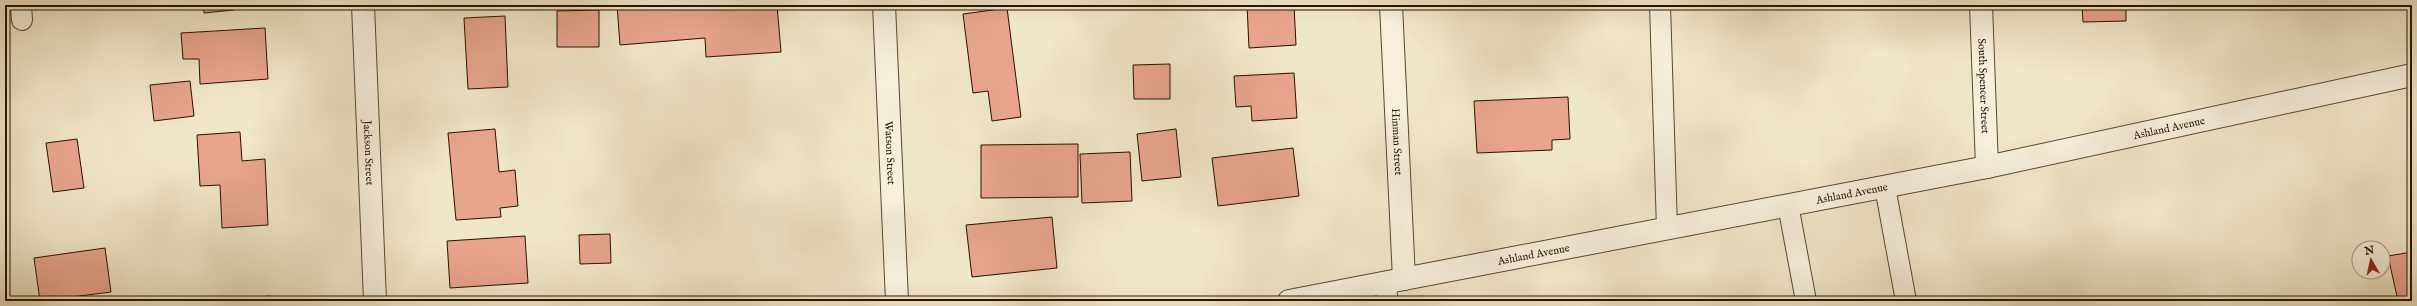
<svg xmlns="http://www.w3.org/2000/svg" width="2417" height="306" font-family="'IM FELL English',serif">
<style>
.building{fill:#e9a48e;stroke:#281200}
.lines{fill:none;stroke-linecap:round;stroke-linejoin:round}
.service-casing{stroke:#5a4732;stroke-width:22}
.minor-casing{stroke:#5a4732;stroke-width:24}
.tertiary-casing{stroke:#5a4732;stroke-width:24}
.service{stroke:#f5efdb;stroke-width:20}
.minor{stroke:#f5efdb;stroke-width:22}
.tertiary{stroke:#f5efdb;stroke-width:22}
.labels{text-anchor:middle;stroke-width:4;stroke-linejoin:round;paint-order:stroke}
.street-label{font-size:11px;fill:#281200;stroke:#f5efdb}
</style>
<rect width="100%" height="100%" fill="#f0e6c8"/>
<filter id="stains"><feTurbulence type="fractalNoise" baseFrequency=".005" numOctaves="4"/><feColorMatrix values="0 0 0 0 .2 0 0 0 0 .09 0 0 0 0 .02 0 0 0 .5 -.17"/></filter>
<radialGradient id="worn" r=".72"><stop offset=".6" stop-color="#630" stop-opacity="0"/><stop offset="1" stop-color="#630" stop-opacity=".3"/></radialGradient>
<g class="building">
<polygon points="203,5 234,5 234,10 204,13"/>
<polygon points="617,5 777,5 781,52 706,57 705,38 620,45"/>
<polygon points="1247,5 1294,5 1296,45 1249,48"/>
<polygon points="2082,5 2126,5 2126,21 2083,22"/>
<polygon points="1007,8 1021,117 992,121 988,91 973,93 963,14"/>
<polygon points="599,10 599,47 557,47 557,11"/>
<polygon points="505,16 508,87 468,89 464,18"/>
<polygon points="265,28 268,79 200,84 199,59 183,59 181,33"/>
<polygon points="1170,64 1170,99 1134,99 1133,65"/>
<polygon points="1294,73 1297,118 1252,121 1251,106 1236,107 1234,76"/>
<polygon points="190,81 194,116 154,121 150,85"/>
<polygon points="1568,97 1570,139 1552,140 1552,150 1477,153 1474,101"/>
<polygon points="495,129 499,172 515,170 518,206 500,208 501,217 456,220 448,133"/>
<polygon points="1176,129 1181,177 1142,181 1137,134"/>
<polygon points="240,132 242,161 265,159 268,225 222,228 220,185 200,186 197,135"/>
<polygon points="77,139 84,188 53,192 46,143"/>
<polygon points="1078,144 1078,197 981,198 981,145"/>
<polygon points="1293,148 1299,196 1218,206 1212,158"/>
<polygon points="1130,152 1132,201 1082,203 1080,154"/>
<polygon points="1052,217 1057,268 972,277 966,225"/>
<polygon points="610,234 611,263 580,264 579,235"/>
<polygon points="525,236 528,283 450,288 447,241"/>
<polygon points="105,248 111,292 40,301 34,258"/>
<polygon points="2412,252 2412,301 2398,301 2388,256"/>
<polygon points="271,296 271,301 228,301 228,299"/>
</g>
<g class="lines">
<g class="service-casing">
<g id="service">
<polyline points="21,5 22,20"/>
<polyline points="1660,5 1667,229"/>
<polyline points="1885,187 1906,301"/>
<polyline points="1788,205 1806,301"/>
<polyline points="1385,283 1388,301"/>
</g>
</g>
<g class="minor-casing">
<g id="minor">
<path id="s1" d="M 363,5 L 375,301"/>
<path id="s2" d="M 884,5 L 897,301"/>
<path id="s3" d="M 1391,5 L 1404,279"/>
<path id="s4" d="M 1981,5 L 1987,167"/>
</g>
</g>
<g class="tertiary-casing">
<g id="tertiary">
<path id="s5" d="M 1289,301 L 1987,167 L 2412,75"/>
</g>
</g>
<use href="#service" class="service"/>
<use href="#minor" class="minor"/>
<use href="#tertiary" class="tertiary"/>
</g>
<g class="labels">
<g class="street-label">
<text dy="4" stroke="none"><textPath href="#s4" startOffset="81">South Spencer Street</textPath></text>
<text dy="4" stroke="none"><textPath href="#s5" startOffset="897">Ashland Avenue</textPath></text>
<text dy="4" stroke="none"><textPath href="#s3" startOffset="137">Hinman Street</textPath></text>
<text dy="4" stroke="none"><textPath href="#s1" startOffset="148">Jackson Street</textPath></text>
<text dy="4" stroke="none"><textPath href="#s2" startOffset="148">Watson Street</textPath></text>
<text dy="4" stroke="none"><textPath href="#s5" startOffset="573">Ashland Avenue</textPath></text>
<text dy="4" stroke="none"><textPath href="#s5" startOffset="249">Ashland Avenue</textPath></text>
</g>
</g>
<rect width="2417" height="306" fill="none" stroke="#f0e6c8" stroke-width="20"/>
<rect x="6" y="6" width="2405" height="294" fill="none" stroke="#281200" stroke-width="2"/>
<rect x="10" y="10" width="2397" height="286" fill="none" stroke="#281200"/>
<g transform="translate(2371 260) rotate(351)"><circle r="19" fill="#f5efdb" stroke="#a39783"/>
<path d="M0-3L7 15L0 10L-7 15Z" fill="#8f2418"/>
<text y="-6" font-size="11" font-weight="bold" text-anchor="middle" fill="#281200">N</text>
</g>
<rect width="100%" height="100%" filter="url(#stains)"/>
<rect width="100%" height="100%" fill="url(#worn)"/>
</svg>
